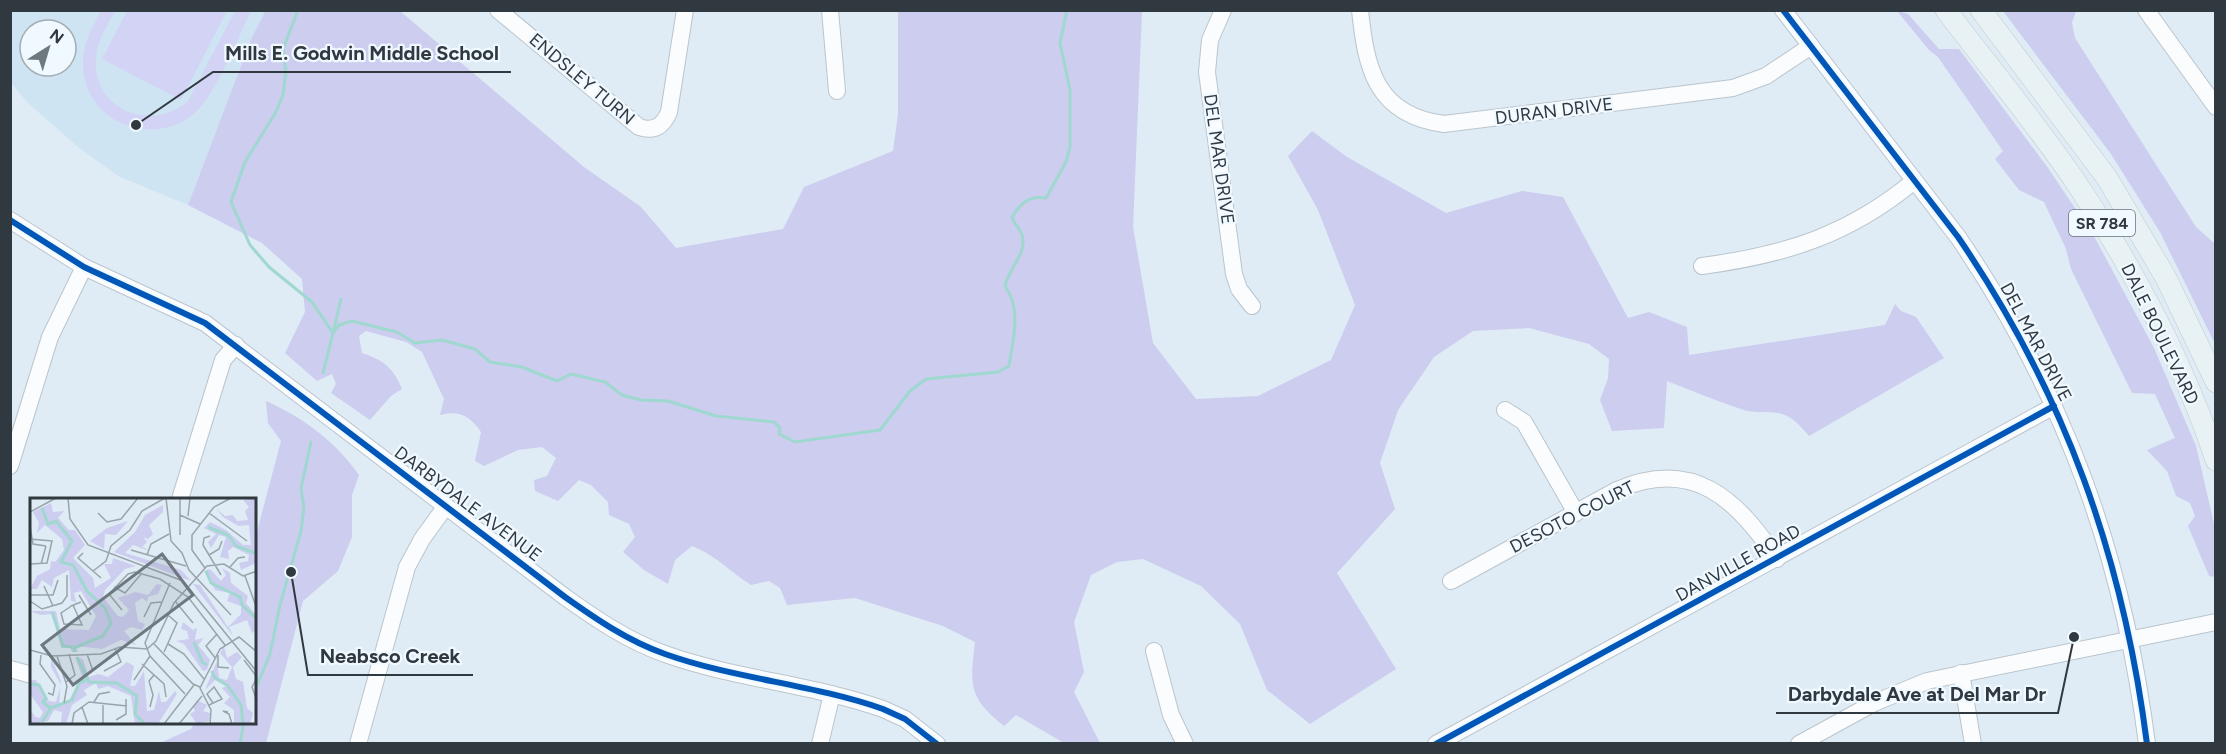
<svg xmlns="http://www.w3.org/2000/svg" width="2226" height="754" font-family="Figtree,sans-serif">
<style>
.built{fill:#cee4f3;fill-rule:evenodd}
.green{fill:#d3d3f6}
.forest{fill:#cccdef}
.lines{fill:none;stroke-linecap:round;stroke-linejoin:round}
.stream{stroke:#9fd8cf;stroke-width:3}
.minor-casing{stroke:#bbc5cc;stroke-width:18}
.major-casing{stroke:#c3c9cd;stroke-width:22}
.minor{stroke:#fafcfe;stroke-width:16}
.major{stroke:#e8f1f3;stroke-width:21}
.cycleway-casing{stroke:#f0f9ff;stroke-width:10}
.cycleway{stroke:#0057b8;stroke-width:6}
.labels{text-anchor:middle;stroke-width:4.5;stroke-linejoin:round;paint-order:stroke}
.shield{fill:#f0f9ff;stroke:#6a7379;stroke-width:1.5}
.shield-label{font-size:16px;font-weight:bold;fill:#30393f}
.street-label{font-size:18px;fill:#30393f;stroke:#f0f9ff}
.inset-river{fill:none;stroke:#9fd8cf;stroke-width:3}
.inset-road{fill:none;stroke:#99a4ac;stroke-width:1.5}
.view{fill:#6d787f;fill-opacity:0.15;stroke:#6d787f;stroke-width:3}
.inset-edge{fill:none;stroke:#30393f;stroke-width:3}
.leader{fill:none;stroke:#30393f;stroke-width:2}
.callout-dot{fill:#30393f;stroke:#f0f9ff;stroke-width:2}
.callout-label{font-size:20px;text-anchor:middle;font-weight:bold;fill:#30393f;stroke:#f0f9ff;stroke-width:4.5;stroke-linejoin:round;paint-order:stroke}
</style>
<rect width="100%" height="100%" fill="#dfecf5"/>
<path class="built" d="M 10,11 L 266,11 L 252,37 L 188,205 L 118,176 L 78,147 L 28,103 L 11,83 ZM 30,30 L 66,30 L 66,66 L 30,66 Z"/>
<g class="green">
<path d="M 101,11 L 115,11 C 107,26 97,41 96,58 C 92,110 151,133 188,101 L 235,11 L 251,11 C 238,37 214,101 190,117 C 145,148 81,118 83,61 C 83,43 93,27 101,11 Z"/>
<polygon points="127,11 227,11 181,100 102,59"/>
</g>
<g class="forest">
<path d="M 266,10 L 400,11 L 584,167 L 641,207 L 676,248 L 783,229 L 804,187 L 893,151 L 898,114 L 898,11 L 1142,11 L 1133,227 L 1153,343 L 1196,399 L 1258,396 L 1331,360 L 1355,305 L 1318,210 L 1288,156 L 1312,131 L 1347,157 L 1446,213 L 1522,191 L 1563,197 L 1628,318 L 1649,312 L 1687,327 L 1689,355 L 1885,325 L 1895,304 L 1901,311 L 1916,317 L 1944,358 L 1809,436 C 1779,399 1772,420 1738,408 C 1714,400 1691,390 1667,381 L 1664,428 L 1612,431 L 1600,400 L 1608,378 L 1609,359 L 1589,344 L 1529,328 L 1473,331 L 1434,357 L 1398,410 L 1380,463 L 1395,509 L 1337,573 L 1396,669 L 1310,724 L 1267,690 L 1240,624 L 1201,586 L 1143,559 L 1117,562 L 1091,575 L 1074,622 L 1084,672 L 1074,692 L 1100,743 L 1064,743 L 1016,715 L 1004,726 C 968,697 970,686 975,642 L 943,626 L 855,598 L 787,605 L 780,588 L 769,581 L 751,585 C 729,571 717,556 692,546 L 675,560 L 668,584 L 644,570 L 623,552 L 635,537 L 629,524 L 609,515 L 608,502 L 591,485 L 579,480 L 558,501 L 535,491 L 534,480 L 547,476 L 556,458 L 542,447 L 518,450 L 484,466 L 475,461 L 481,432 C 470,416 460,410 440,415 L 444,399 L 422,352 L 406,342 L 366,331 L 359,336 L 362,353 C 383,360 393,367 402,389 L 391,396 L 370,420 L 331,393 L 336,384 L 332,374 L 317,381 L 285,353 L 305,312 L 302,279 L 262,243 L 188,205 L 252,37 Z"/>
<polygon points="1897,11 1908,14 1939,49 1959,49 2048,168 2095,238 2154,348 2196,446 2215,528 2215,577 2209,576 2188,526 2195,516 2190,503 2176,496 2167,471 2147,450 2175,438 2155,394 2132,393 2071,269 2066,249 2044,202 2019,190 1995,159 2003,151 1938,57 1929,50"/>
<polygon points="2003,11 2076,11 2072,23 2075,38 2196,227 2215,244 2215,344 2160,232 2111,154"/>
<path d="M 266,401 C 304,418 335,441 359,475 L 352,495 L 352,537 L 338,571 L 303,601 L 266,743 L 160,743 L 191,729 L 194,723 L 255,722 L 255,539 L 281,441 L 268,423 Z"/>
</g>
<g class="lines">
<g class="stream">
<polyline points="298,10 283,49 286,72 283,95 276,112 245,162 231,202 250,245 269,267 312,302 333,333 341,299"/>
<path d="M 323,373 L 333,333 L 339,325 L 352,321 L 397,332 L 415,343 L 442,340 L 475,349 L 490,362 L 522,367 L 557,381 L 571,374 L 605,382 L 622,395 L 641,400 L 668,401 L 716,416 L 774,422 L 780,428 L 779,434 L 795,442 L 880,430 L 910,391 L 926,379 L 998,372 L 1009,366 C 1013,339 1022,310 1005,286 C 1008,270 1028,252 1022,235 C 1020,229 1014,224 1012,217 C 1021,203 1029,195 1046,198 L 1066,162 L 1070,147 L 1070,90 L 1060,43 L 1067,10"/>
<polyline points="255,690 270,654 280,605 301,531 304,508 301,488 311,442"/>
<polyline points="240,744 244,722"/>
</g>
<g class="minor-casing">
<g id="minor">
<path d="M 498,10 L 639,127 C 654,132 663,126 669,112 L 685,10"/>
<polyline points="830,10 837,91"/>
<polyline points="1223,10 1210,40 1207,72 1234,274 1239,289 1252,306"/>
<path d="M 1360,10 C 1366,69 1376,115 1444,124 L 1733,88 L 1766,76 L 1811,46"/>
<path d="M 1783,10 L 1958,237 C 2065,394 2123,556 2147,744"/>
<polyline points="2146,10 2216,107"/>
<path d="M 10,220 L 84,267 L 205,323 L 565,597 C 596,619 628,641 665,654 C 735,679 812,684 883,709 L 905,719 L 937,744"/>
<path d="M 1702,266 C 1785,255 1849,235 1914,181"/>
<polyline points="1505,410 1524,422 1576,513"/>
<polyline points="10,466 50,337 84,267"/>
<polyline points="180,499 223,360 236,345"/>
<path d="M 1451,581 L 1617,490 C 1693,457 1737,499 1777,559"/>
<polyline points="1154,651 1171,715 1185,744"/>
<polyline points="10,669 32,675"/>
<polyline points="1961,673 1973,744"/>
<polyline points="358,744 407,567 422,539 446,506"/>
<polyline points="820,744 832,694"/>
<polyline points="1436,744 2054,406"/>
<polyline points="1799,744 1874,703 1927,681 2216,622"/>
</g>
</g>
<g class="major-casing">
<g id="major">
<path d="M 1946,10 C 1989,67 2035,122 2075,181 C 2132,266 2183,361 2216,460"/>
<polyline points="1981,10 2107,178 2166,278 2216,382"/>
</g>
</g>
<use href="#minor" class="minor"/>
<use href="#major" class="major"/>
<g class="cycleway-casing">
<g id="cycleway">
<path d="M 1783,10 L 1958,237 C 2065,394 2123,556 2147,744"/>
<path d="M 10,220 L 84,267 L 205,323 L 565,597 C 596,619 628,641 665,654 C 735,679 812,684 883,709 L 905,719 L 937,744"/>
<polyline points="1436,744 2054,406"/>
</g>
</g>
<use href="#cycleway" class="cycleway"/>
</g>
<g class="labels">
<rect class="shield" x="2069" y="210" width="66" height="26" rx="4.5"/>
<g class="shield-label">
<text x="2102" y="229">SR 784</text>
</g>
<g class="street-label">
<text transform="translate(582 79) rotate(40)" y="6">ENDSLEY TURN</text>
<text transform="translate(1554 111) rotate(-7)" y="6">DURAN DRIVE</text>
<text transform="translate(1219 159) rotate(82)" y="6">DEL MAR DRIVE</text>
<text transform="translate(2160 334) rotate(64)" y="6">DALE BOULEVARD</text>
<text transform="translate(2036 342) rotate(62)" y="6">DEL MAR DRIVE</text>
<text transform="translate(468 504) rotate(37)" y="6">DARBYDALE AVENUE</text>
<text transform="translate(1572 517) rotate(-27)" y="6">DESOTO COURT</text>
<text transform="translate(1738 563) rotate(-29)" y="6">DANVILLE ROAD</text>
</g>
</g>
<g transform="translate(30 498)">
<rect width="226" height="226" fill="#dfecf5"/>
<path d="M 226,0 L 226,65 L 211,72 L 209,65 L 218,63 L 219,57 L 203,49 L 198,53 L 199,61 L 190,59 L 196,39 L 189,37 L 181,50 L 178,44 L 186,36 L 174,30 L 180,24 L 196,32 L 213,47 L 221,47 L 219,27 L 209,28 L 193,19 L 186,10 L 195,18 L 203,17 L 207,23 L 218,22 L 215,13 L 219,9 L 213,2 ZM 21,5 L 23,14 L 34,13 L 28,20 L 39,32 L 45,32 L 55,47 L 43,60 L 63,80 L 65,90 L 81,80 L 74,66 L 82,66 L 83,60 L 106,68 L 95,71 L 75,92 L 73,99 L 88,118 L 93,119 L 99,112 L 88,100 L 105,94 L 118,97 L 127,86 L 132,87 L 128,96 L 118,99 L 117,104 L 112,100 L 105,105 L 108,123 L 115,126 L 112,132 L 101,129 L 94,133 L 106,147 L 91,142 L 72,151 L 48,148 L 45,150 L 49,154 L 42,154 L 40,149 L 31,150 L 23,116 L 11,117 L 0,113 L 26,113 L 30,131 L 59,132 L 66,118 L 51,93 L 44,95 L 46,104 L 41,103 L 39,72 L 24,80 L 22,89 L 12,82 L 7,91 L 0,91 L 7,78 L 20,71 L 21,63 L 25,64 L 34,52 L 32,41 L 15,27 L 7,35 L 9,25 L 3,14 ZM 133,7 L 133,14 L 119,27 L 123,36 L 118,41 L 113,39 L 117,44 L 112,49 L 117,51 L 117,52 L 103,47 L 95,55 L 151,72 L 161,83 L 84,54 L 105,34 L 115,17 ZM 98,23 L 86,37 L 75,36 L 74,51 L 60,43 L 77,30 ZM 192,70 L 200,75 L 201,85 L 218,98 L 216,105 L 226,117 L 226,132 L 222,135 L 217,122 L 199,129 L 203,138 L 163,86 L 170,87 L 198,129 L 211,116 L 211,108 L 197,103 L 200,95 L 185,92 L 174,73 L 180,71 L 191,83 L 196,77 ZM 153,124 L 163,132 L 167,130 L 165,142 L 174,140 L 168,147 L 180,162 L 177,172 L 173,173 L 154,146 L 146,143 L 159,141 L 157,133 L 151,131 ZM 194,149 L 197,160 L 207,154 L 212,159 L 203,169 L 206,181 L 213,184 L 217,210 L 223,215 L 220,226 L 204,226 L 204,212 L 194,205 L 200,199 L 192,190 L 197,188 L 185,182 L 175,192 L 187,163 L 189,180 L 197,182 L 198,179 L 202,169 L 190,155 ZM 21,159 L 31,183 L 29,208 L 38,204 L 52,178 L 45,159 L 53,161 L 59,179 L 68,176 L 78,179 L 97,164 L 104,168 L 100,188 L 105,188 L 114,173 L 117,213 L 124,212 L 129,193 L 131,204 L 136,204 L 145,193 L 147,196 L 128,226 L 105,226 L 101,198 L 78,188 L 68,191 L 66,185 L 54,192 L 57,197 L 42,207 L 36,226 L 31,226 L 32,214 L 24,212 L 18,223 L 0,226 L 0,211 L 5,219 L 10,220 L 13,214 L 0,196 L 0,182 L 6,182 L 19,203 L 26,204 L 31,187 L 21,169 ZM 167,202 L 177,207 L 173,213 L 180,215 L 179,223 L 167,226 L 160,216 L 165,213 L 163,208 Z" fill="#cccdef"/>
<path class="inset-river" d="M 12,10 L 18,26 L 26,23 L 42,43 L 31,64 L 43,67 L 57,93 L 75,110 L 81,125 L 73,138 L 44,150 L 45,154M 178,29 L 198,37 L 206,48 L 225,55M 176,73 L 181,85 L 210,99 L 212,107 L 227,121M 22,114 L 33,148 L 43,149M 164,144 L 172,164 L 177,167M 47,159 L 59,184 L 87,185 L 107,198 L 105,216 L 115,226M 182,173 L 184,179 L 198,188 L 211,207 L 213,226M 0,186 L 9,187 L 16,200 L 13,204 L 20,210M 12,224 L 21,210 L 42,202 L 49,185 L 56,182"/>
<path class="inset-road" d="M 38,0 L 40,21 L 58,47 L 153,83 L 227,174M 136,0 L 141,43 L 152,55 L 159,72 L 201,117M 0,14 L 26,0M 68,15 L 77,24 L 91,21 L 108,0M 179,15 L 217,43M 150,17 L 170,26M 158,18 L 160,0M 0,29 L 3,46 L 16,48M 150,37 L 150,0M 180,38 L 174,40 L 173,47 L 191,77M 0,41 L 22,43 L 17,65 L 0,66M 101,52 L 156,68M 53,55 L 48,60 L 71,80M 117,57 L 121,46 L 139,36M 179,57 L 189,51 L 192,43M 11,66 L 16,48M 200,69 L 208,60 L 215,59M 175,70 L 162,52 L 162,37 L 184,9 L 201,0M 63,73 L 76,63 L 81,48 L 100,32 L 112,13 L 135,0M 215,78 L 227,111M 140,85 L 115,145 L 120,158 L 155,196M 14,88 L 23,108M 84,89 L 95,95 L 112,75M 0,97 L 23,97 L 28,82M 49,97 L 61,117M 0,103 L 12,111 L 32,105 L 37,98 L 37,77M 145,103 L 163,125M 43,107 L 52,127 L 34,126 L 31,115 L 40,109 L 41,108 L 51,104M 92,112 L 79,96 L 98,76 L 105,74 L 130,81 L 158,99 L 195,147M 114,119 L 121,105 L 131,104M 124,146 L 163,186 L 170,189M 138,146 L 154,156 L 174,181M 0,152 L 22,158 L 71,156 L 90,149 L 117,151 L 126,143 L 144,105 L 177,68 L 194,66 L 213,78 L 227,73M 134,154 L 147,125 L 138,117M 57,156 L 63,173M 11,157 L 10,166 L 25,187 L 23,197 L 18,195M 188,157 L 188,169 L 199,170M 27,158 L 37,188 L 34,205M 186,161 L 176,148 L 187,136M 214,162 L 227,179M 112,166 L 134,186 L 136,199M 74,173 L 91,164 L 85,150M 227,180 L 222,189 L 227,203M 104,182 L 120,158M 36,184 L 45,177 L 39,156M 64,204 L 69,196 L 80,194M 179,207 L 192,201 L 184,189 L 177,196 L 183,205M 52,209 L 58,226M 120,209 L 123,197 L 119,183 L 124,177M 198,214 L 193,213 L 199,216 L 202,226M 86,222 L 96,216 L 96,201M 42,226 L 44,215 L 59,204 L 97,208M 73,226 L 73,207M 134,226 L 164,187M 149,226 L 172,198M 180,226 L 181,212 L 170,190 L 190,151 L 209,139 L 227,154"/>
<path class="view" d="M 132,56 L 163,97 L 43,187 L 12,147 Z"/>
<rect width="226" height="226" class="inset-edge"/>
</g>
<path class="leader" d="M136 125L213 72H511M291 572L308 675H473M2074 637L2058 713H1776"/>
<g class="callout-dot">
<circle cx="136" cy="125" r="6"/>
<circle cx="291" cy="572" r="6"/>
<circle cx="2074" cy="637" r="6"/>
</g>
<g class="callout-label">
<text x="362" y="60">Mills E. Godwin Middle School</text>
<text x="390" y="663">Neabsco Creek</text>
<text x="1917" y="701">Darbydale Ave at Del Mar Dr</text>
</g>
<rect width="2226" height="754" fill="none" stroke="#30393f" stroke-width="24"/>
<g transform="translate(48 48) rotate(37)"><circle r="28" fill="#f0f9ff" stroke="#a3acb2" stroke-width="1.5"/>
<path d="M0-4.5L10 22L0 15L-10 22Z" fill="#6d787f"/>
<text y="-9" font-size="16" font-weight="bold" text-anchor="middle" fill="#30393f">N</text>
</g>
</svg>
